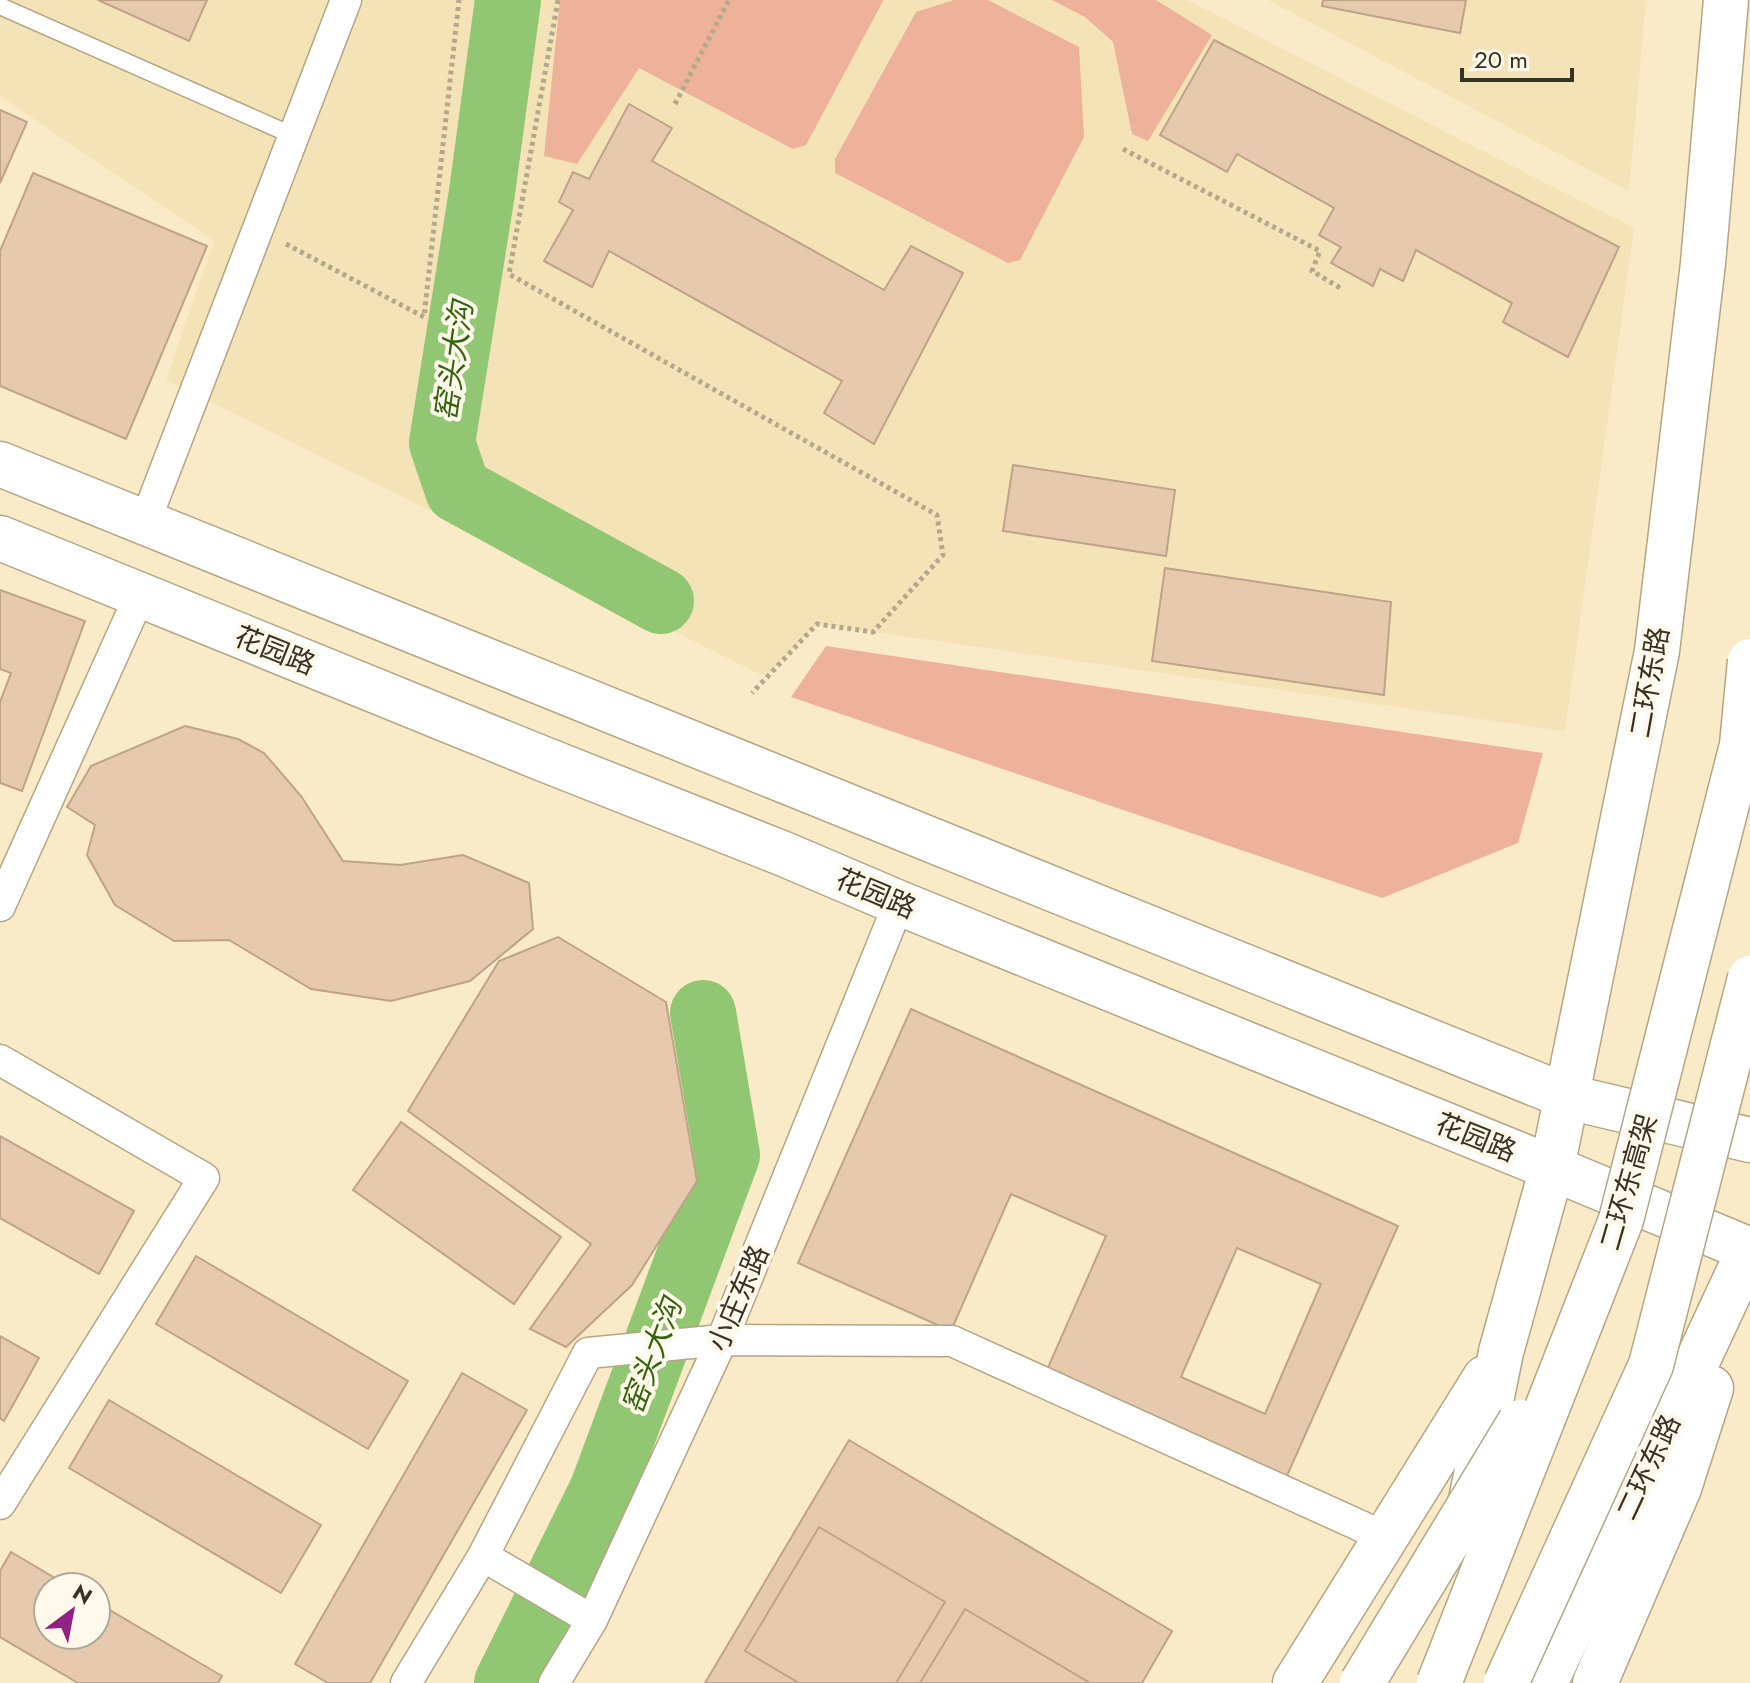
<svg xmlns="http://www.w3.org/2000/svg" width="1750" height="1683" font-family="Jost,'Noto Sans SC',sans-serif">
<style>
.built{fill:#f4e3b7}
.green{fill:#eeb199}
.lines{fill:none;stroke-linecap:round;stroke-linejoin:round}
.river{stroke:#91c673;stroke-width:66}
.building{fill:#e7caae;stroke:#bfa389;stroke-width:2;fill-rule:evenodd}
.lane-casing{stroke:#b4a684;stroke-width:19}
.street-casing{stroke:#b4a684;stroke-width:33}
.primary-casing{stroke:#b4a684;stroke-width:47}
.highway-casing{stroke:#b4a684;stroke-width:47}
.path{stroke:#b3a88c;stroke-width:5;stroke-dasharray:4 4;stroke-linecap:butt}
.lane{stroke:#fff;stroke-width:16}
.street{stroke:#fff;stroke-width:30}
.primary{stroke:#fff;stroke-width:44}
.highway{stroke:#fff;stroke-width:44}
.highway-bridge-casing{stroke:#b4a684;stroke-width:47;stroke-linecap:butt}
.highway-bridge{stroke:#fff;stroke-width:44}
.labels{text-anchor:middle;stroke-width:8;stroke-linejoin:round;paint-order:stroke}
.street-label{font-size:28px;fill:#383225;stroke:#fff9eb}
.water-label{font-size:30px;font-style:italic;fill:#35640f;stroke:#fff9eb}
</style>
<rect width="100%" height="100%" fill="#f9ebc7"/>
<g class="built">
<polygon points="0,0 1187,0 1634,228 1565,731 817,624 766,677 166,380 214,241 0,96"/>
<polygon points="1268,0 1646,0 1629,191"/>
</g>
<g class="green">
<polygon points="560,0 883,0 883,1 806,145 793,149 639,68 577,164 544,156"/>
<polygon points="954,0 988,0 1079,47 1084,137 1020,260 1008,263 835,173 835,159 916,12"/>
<polygon points="1052,0 1156,0 1212,35 1148,141 1132,134 1113,42 1085,17"/>
<polygon points="826,646 1543,753 1518,843 1382,898 791,697"/>
</g>
<g class="lines">
<g class="river">
<polyline points="508,0 482,192 442,443 458,490 661,601"/>
<polyline points="507,1683 602,1491 727,1155 703,1013"/>
</g>
</g>
<g class="building">
<polygon points="98,0 207,0 189,41"/>
<polygon points="1323,0 1466,0 1460,33 1322,6"/>
<polygon points="1214,40 1619,247 1568,357 1503,322 1512,303 1416,250 1403,281 1380,269 1373,286 1331,263 1341,247 1319,235 1334,208 1237,154 1227,172 1160,135"/>
<polygon points="629,104 672,128 652,161 884,290 911,246 963,273 874,444 824,413 842,381 609,251 592,287 544,261 573,210 559,202 573,172 589,179"/>
<polygon points="0,110 27,122 0,183"/>
<polygon points="33,173 207,246 126,439 0,386 0,251"/>
<polygon points="1013,465 1175,490 1166,556 1003,531"/>
<polygon points="1165,568 1391,602 1384,695 1152,661"/>
<polygon points="0,590 85,621 22,791 0,783 0,702 11,673 0,669"/>
<polygon points="185,726 238,739 264,753 301,796 343,861 400,865 463,855 529,883 533,929 470,981 391,1001 311,989 229,940 174,941 115,905 87,855 95,825 67,807 91,766"/>
<polygon points="558,937 666,1002 697,1181 632,1285 566,1347 530,1329 591,1244 408,1111 499,961"/>
<path d="M 911,1009 L 1398,1226 L 1286,1478 L 1046,1372 L 1106,1236 L 1011,1194 L 951,1331 L 798,1263 ZM 1237,1248 L 1321,1284 L 1265,1414 L 1181,1377 Z"/>
<polygon points="401,1122 561,1237 514,1304 353,1190"/>
<polygon points="0,1136 134,1211 99,1274 0,1218"/>
<polygon points="196,1256 408,1381 368,1449 156,1324"/>
<polygon points="0,1336 39,1358 4,1421 0,1418"/>
<polygon points="462,1373 527,1410 370,1683 328,1683 295,1664"/>
<polygon points="109,1400 321,1525 281,1593 69,1468"/>
<polygon points="849,1440 1172,1631 1142,1683 705,1683"/>
<polygon points="819,1527 945,1602 896,1683 799,1683 745,1651"/>
<polygon points="11,1552 70,1587 48,1587 48,1635 96,1635 96,1602 222,1676 218,1683 78,1683 0,1637 0,1571"/>
<polygon points="965,1609 1090,1683 920,1683"/>
</g>
<g class="lines">
<g class="lane-casing">
<polyline id="lane" points="0,6 294,136"/>
</g>
<g class="street-casing">
<g id="street">
<polyline points="145,522 346,0"/>
<polyline points="0,906 140,595"/>
<polyline points="0,1060 204,1178 0,1504"/>
<polyline points="483,1556 592,1620"/>
<polyline points="406,1683 483,1556 588,1353 722,1340 952,1341 1385,1537"/>
<polyline points="554,1683 592,1620 722,1340 899,903"/>
</g>
</g>
<g class="primary-casing">
<g id="primary">
<polyline points="0,464 1568,1097 1750,1140"/>
<polyline points="0,538 541,758 784,854 899,903 1552,1168 1750,1250"/>
</g>
</g>
<g class="highway-casing">
<g id="highway">
<polyline points="1471,1500 1501,1352 1552,1168 1657,651 1703,263 1726,0"/>
<polyline points="1295,1683 1485,1378"/>
<polyline points="1545,1683 1634,1497 1749,1250"/>
<polyline points="1595,1683 1679,1488 1711,1388"/>
</g>
</g>
<g class="path">
<polyline points="558,0 509,274 937,515 943,555 873,632 817,624 752,693"/>
<polyline points="675,104 729,0"/>
<polyline points="1123,149 1320,251 1312,271 1342,289"/>
<polyline points="286,244 424,317 459,0"/>
</g>
<use href="#lane" class="lane"/>
<use href="#street" class="street"/>
<use href="#primary" class="primary"/>
<use href="#highway" class="highway"/>
<g class="highway-bridge-casing">
<g id="highway-bridge">
<polyline points="1362,1683 1520,1422"/>
<polyline points="1439,1683 1621,1220 1742,745 1750,661"/>
<polyline points="1506,1683 1651,1365 1750,978"/>
</g>
</g>
<use href="#highway-bridge" class="highway-bridge"/>
</g>
<g class="labels">
<g class="street-label">
<text transform="translate(275 650) rotate(22)" y="10">花园路</text>
<text transform="translate(1649 682) rotate(-80)" y="10">二环东路</text>
<text transform="translate(876 893) rotate(23)" y="10">花园路</text>
<text transform="translate(1476 1137) rotate(22)" y="10">花园路</text>
<text transform="translate(1628 1182) rotate(-74)" y="10">二环东高架</text>
<text transform="translate(738 1298) rotate(-67)" y="10">小庄东路</text>
<text transform="translate(1648 1467) rotate(-65)" y="10">二环东路</text>
</g>
<g class="water-label">
<text transform="translate(454 361) rotate(-82)" y="10">窑头大沟</text>
<text transform="translate(652 1356) rotate(-70)" y="10">窑头大沟</text>
</g>
</g>
<g transform="translate(72 1611) rotate(32)"><circle r="38" fill="#fff9eb" stroke="#afa99c" stroke-width="2"/>
<path d="M0-6L14 30L0 20L-14 30Z" fill="#902284"/>
<text y="-12" font-size="22" font-weight="bold" text-anchor="middle" fill="#383225">N</text>
</g>
<path d="M1462 68v12h110v-12" fill="none" stroke="#383225" stroke-width="4"/>
<text x="1474" y="68" font-size="24" fill="#383225" stroke="#fff9eb" stroke-width="6" paint-order="stroke">20 m</text>
</svg>
